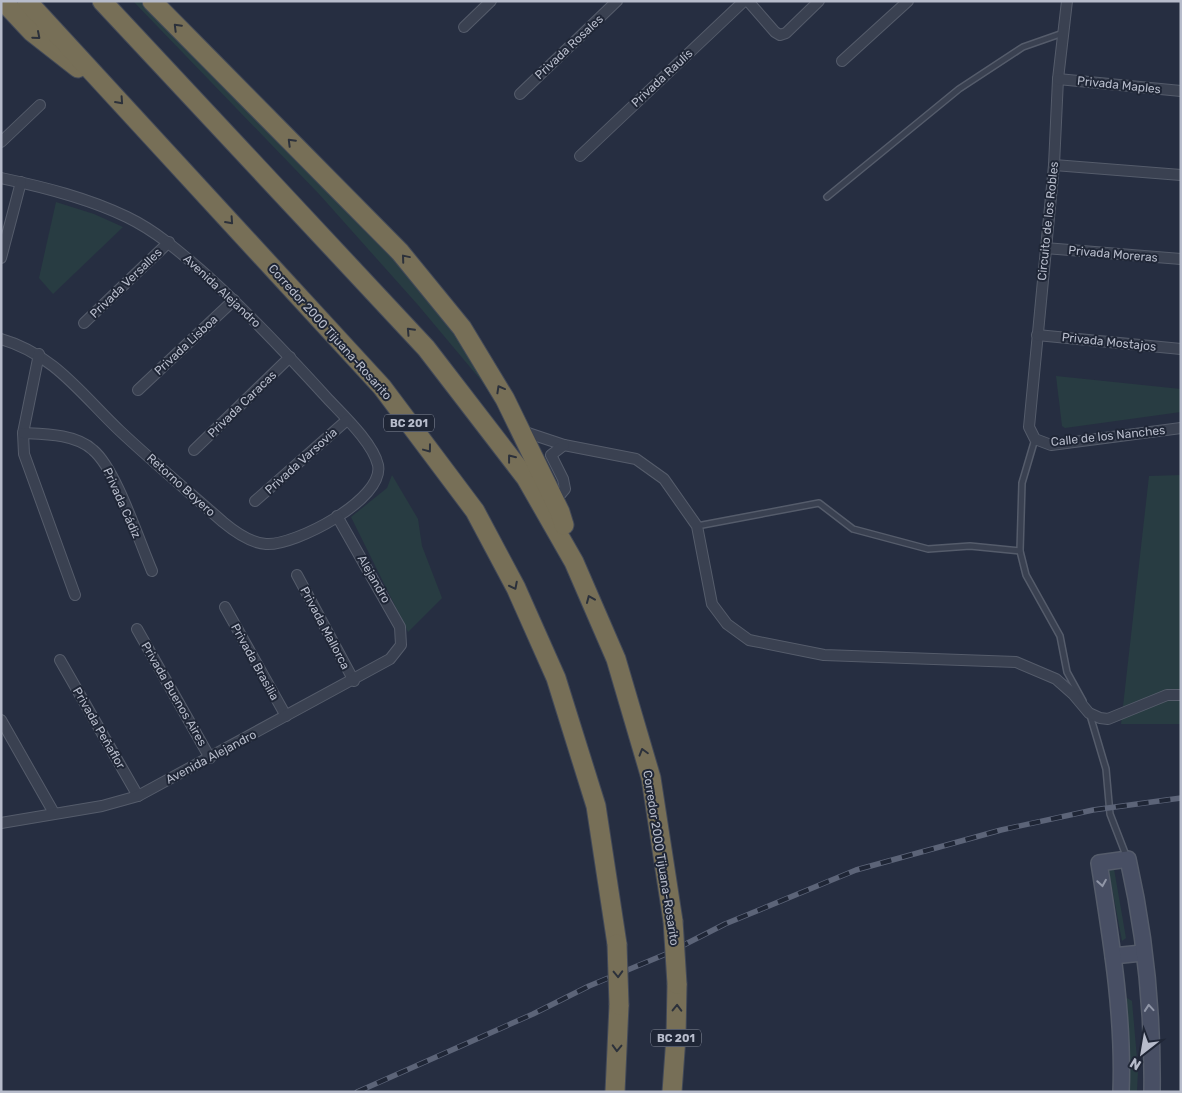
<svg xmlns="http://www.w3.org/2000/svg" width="1182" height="1093" font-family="Rubik,sans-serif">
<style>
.green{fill:#283c42}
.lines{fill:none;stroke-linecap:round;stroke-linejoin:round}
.lane-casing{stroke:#555c6b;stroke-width:8}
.street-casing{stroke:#555c6b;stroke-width:12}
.secondary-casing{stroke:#555c6b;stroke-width:18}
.highway-casing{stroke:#424958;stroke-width:21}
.lane{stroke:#3a4151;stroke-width:5}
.street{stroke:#3a4151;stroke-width:10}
.secondary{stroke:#484f64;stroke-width:15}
.highway{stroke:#776f57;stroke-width:19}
.rail-casing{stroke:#5c6478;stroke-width:5.5}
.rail{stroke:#1f2636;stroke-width:4;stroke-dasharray:11;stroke-linecap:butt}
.highway-bridge-casing{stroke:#424958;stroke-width:21;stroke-linecap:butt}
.highway-bridge{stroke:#776f57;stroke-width:19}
.oneway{stroke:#2c313b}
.oneway2{stroke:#9096a7}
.labels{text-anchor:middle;stroke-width:4;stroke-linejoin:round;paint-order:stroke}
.shield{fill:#1f2636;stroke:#898f9e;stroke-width:1}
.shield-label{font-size:11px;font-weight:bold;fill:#b7bccb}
.street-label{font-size:12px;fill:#b7bccb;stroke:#1f2636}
</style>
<rect width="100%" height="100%" fill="#262e41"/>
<g class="green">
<polygon points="133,1 146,1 371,233 434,303 479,363 519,437 480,379 418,305 319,194"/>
<polygon points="56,202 94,214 123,227 53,294 39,278"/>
<polygon points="1056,376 1181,389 1181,412 1065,428 1062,426"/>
<polygon points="392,475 418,519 422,546 442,598 408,632 351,517 387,488"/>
<polygon points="1181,475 1181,724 1121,724 1149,476"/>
<polygon points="1107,862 1113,863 1126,938 1122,941"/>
<polygon points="1127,998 1132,1001 1138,1070 1137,1092 1129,1092 1125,1001"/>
</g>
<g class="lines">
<g class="lane-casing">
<g id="lane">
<polyline points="827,197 959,89 1023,47 1063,33"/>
<polyline points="1035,439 1022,483 1020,551 1026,575 1060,636 1067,672 1083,701"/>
<polyline points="697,526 819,503 853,529 928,549 970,546 1020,551"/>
<polyline points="1090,715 1106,769 1110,814 1127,858"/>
</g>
</g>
<g class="street-casing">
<g id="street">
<polyline points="748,1 775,32 780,35 786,33 819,1"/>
<polyline points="1067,1 1058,79 1054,165 1029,427 1035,439 1051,445 1181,428"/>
<polyline points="464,27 491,1"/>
<polyline points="842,61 908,1"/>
<polyline points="1058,79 1181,91"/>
<polyline points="520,94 617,1"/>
<polyline points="1,142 40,105"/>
<polyline points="580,156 744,1"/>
<polyline points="1054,165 1181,175"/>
<path d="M 1,178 C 44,187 88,198 127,217 C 156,231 180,252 203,272 C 248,312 288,355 328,399 C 343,415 373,443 378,465 C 385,499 295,546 266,544 C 250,543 235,532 223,522 C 189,492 153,462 120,431 C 82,395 54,354 1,339"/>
<polyline points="1045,248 1181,259"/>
<polyline points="1,258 21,182"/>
<polyline points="84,323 169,242"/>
<polyline points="1037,335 1181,349"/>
<polyline points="39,354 23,433 24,454 75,595"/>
<polyline points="138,390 234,300"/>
<polyline points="522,431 564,445 636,459 664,479 697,526 712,604 727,624 749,640 824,655 1016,662 1056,679 1073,694 1089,713 1100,718 1108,719 1167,695 1181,695"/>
<path d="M 23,433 C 45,434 76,434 93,450 C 116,469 139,541 152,571"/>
<polyline points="194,450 290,357"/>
<polyline points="255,501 347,420"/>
<polyline points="553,503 565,489 563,479 551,455 564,445"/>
<polyline points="297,575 354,681"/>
<polyline points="225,607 286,716"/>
<polyline points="137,629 210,758"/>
<polyline points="60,660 138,796"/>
<polyline points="1,720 54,813"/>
<polyline points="1,823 102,806 138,796 390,659 401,645 400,627 337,516"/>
</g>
</g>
<g class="secondary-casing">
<g id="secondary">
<polyline points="1113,956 1142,953"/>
<path d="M 1121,1092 C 1124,1015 1111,939 1099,863 L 1128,859 C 1145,934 1153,1015 1152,1092"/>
</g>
</g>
<g class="highway-casing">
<g id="highway">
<polyline points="3,1 32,32 78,68"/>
<polyline points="27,1 382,387 475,511 516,588 556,678 596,806 617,944"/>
<polyline points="102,1 426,348 526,478 574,562 616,659 651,778 673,921"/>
<polyline points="152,1 400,252 462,328 505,399 560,512 564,525"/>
<polyline points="615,1092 619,1005"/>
<polyline points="672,1092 676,1037 677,984"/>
</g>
</g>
<use href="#lane" class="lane"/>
<use href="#street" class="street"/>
<use href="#secondary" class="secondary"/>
<use href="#highway" class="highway"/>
<g class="rail-casing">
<polyline id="rail" points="357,1092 533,1014 589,986 666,954 725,924 856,870 1001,830 1093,810 1181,798"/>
</g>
<use href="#rail" class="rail"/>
<g class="highway-bridge-casing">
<g id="highway-bridge">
<polyline points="673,921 677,984"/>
<polyline points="617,944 619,1005"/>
</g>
</g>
<use href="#highway-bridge" class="highway-bridge"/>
</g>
<defs><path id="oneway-chevron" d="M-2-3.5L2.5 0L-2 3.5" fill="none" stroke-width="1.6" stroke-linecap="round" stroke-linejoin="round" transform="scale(1.25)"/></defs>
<g class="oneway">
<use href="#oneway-chevron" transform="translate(177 27) rotate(-135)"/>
<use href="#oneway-chevron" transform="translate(37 36) rotate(41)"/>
<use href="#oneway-chevron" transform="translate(120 101) rotate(48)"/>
<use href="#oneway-chevron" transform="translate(291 142) rotate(-135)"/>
<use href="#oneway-chevron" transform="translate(230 221) rotate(48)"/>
<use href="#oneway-chevron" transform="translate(405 258) rotate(-130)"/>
<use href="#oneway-chevron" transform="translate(410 331) rotate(-133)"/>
<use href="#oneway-chevron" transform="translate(500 389) rotate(-119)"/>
<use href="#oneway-chevron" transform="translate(428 449) rotate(53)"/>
<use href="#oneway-chevron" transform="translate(511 458) rotate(-128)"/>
<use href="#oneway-chevron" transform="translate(514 586) rotate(63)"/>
<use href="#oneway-chevron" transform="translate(590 599) rotate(-113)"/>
<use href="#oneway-chevron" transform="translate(643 752) rotate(-106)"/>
<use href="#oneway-chevron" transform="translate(618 974) rotate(88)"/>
<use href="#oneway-chevron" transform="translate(677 1008) rotate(-89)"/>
<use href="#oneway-chevron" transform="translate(617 1048) rotate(92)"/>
</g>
<g class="oneway2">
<use href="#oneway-chevron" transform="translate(1102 883) rotate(81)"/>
<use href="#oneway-chevron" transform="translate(1149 1008) rotate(-95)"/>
</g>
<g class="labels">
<g class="shield">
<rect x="384" y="414.5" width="50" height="17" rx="4"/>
<rect x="651" y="1029.5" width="50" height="17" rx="4"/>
</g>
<g class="shield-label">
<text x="409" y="427">BC 201</text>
<text x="676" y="1042">BC 201</text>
</g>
<g class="street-label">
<text transform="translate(569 47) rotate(-43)" y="4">Privada Rosales</text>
<text transform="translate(662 78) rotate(-43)" y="4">Privada Raulís</text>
<text transform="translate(1119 85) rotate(6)" y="4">Privada Maples</text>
<text transform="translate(1048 221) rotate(-84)" y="4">Circuito de los Robles</text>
<text transform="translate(1113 254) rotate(5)" y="4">Privada Moreras</text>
<text transform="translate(126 283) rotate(-44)" y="4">Privada Versalles</text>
<text transform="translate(222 291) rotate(43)" y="4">Avenida Alejandro</text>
<text transform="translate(330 332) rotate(48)" y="4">Corredor 2000 Tijuana-Rosarito</text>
<text transform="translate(1109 342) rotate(6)" y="4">Privada Mostajos</text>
<text transform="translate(186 345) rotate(-43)" y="4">Privada Lisboa</text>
<text transform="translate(242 404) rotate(-44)" y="4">Privada Caracas</text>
<text transform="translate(1108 436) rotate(-6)" y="4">Calle de los Nanches</text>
<text transform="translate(301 461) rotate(-42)" y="4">Privada Varsovia</text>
<text transform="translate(181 485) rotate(42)" y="4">Retorno Boyero</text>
<text transform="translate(122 503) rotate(66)" y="4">Privada Cádiz</text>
<text transform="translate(374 579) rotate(60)" y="4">Alejandro</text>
<text transform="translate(325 628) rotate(62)" y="4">Privada Mallorca</text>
<text transform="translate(255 662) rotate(61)" y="4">Privada Brasilia</text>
<text transform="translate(174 694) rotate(60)" y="4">Privada Buenos Aires</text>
<text transform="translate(99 728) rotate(60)" y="4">Privada Peñaflor</text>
<text transform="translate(211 757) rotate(-28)" y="4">Avenida Alejandro</text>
<text transform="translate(661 858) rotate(81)" y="4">Corredor 2000 Tijuana-Rosarito</text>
</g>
</g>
<rect width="1182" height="1093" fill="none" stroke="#b7bccb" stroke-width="5"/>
<g transform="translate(1142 1053) rotate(211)" stroke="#1f2636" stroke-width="4" paint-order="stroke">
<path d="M0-4L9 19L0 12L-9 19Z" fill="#b7bccb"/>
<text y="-8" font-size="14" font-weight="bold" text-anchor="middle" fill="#b7bccb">N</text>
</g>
</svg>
